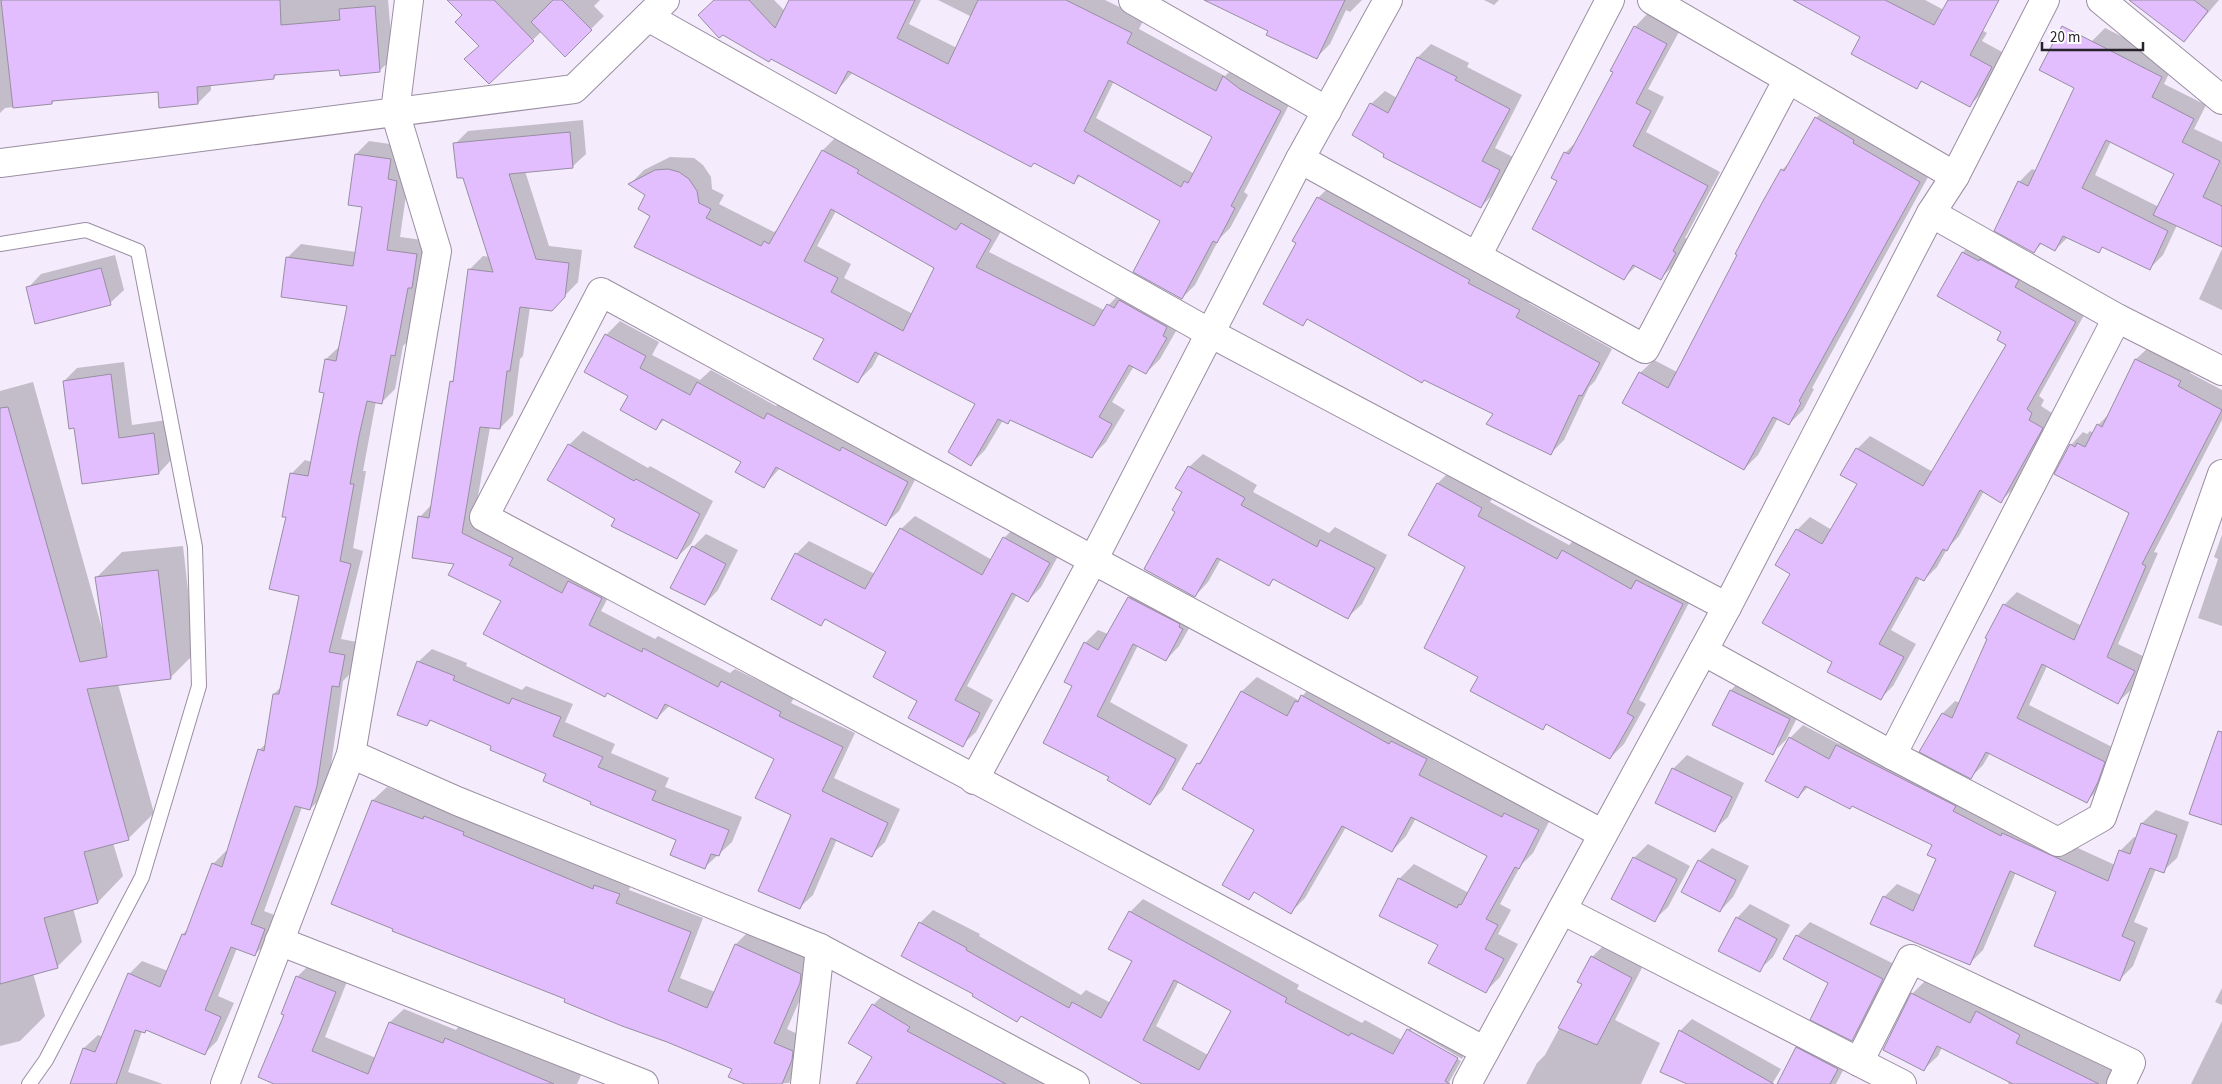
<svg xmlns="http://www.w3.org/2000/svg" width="2222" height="1084" font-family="'Source Sans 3',sans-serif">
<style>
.shadow{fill:#0003;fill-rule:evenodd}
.building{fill:#e2beff;stroke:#988ea1;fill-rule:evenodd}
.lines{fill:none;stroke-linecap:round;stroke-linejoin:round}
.service-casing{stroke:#9a8fa2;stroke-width:16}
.minor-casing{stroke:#9a8fa2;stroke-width:30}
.service{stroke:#fff;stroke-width:14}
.minor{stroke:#fff;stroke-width:28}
</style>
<rect width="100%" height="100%" fill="#f4ebfc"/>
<g class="shadow">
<polygon points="0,0 388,0 393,58 379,71 340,68 277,74 274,77 211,84 211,90 198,103 159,91 56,99 52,103 5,108 0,113"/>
<polygon points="449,0 600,0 594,6 604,16 565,55 542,31 489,82 480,45 463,15"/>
<path d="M 715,0 L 774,0 L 785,11 L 791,0 L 921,0 L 909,24 L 957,48 L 972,17 L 938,0 L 1105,0 L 1144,19 L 1139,29 L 1225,76 L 1238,63 L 1293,97 L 1244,192 L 1248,195 L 1230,228 L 1219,239 L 1195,285 L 1182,298 L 1161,220 L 1081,175 L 1074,182 L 853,72 L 835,93 ZM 1114,81 L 1214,136 L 1193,173 L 1096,118 Z"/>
<polygon points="1235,0 1362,0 1350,12 1346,10 1330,44 1317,57 1270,31"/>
<polygon points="1484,0 1499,0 1494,5"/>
<polygon points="1805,0 1925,0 1987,33 1982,41 2004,53 1983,92 1969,106 1923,81 1916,87 1862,36"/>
<polygon points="2152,0 2219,0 2184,41"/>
<polygon points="1648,13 1680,30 1648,89 1664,97 1646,132 1720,172 1685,238 1688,239 1674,265 1661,278 1637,265 1624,278 1558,181 1565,153 1579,139 1615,72 1635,27"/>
<path d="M 2105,28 L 2174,63 L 2164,84 L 2206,105 L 2194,129 L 2222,142 L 2222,246 L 2177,225 L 2163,255 L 2150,268 L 2104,246 L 2098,251 L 2068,237 L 2055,250 L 2042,243 L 2034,252 L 2019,182 L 2032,169 L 2037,171 L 2076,87 L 2092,41 ZM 2111,141 L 2176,173 L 2159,207 L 2095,175 Z"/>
<polygon points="1431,44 1469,63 1467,67 1522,95 1495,148 1513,157 1494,193 1481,207 1386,153 1371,104 1385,91 1397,98 1418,57"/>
<polygon points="1829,105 1933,168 1812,388 1814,389 1803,410 1789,424 1778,418 1758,455 1744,469 1640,373 1654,360 1677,372 1782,170 1792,160 1816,118"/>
<polygon points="583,120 586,154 572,167 525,171 549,246 582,250 578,282 552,309 530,307 523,356 520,359 513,415 500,428 490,427 474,519 615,584 601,611 655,639 658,636 730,673 735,669 794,698 791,703 855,733 834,778 900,809 885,842 871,855 837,839 813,895 799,908 793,814 776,758 670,705 657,718 608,692 605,695 502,600 456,563 420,517 432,504 451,382 455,378 469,270 483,256 490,257 455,144 468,131"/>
<path d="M 837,136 L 872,156 L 870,159 L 970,215 L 976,209 L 1004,226 L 989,252 L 1104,310 L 1122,291 L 1180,324 L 1160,359 L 1146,373 L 1134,366 L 1112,402 L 1125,410 L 1106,442 L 1092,456 L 1011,419 L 1008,423 L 1003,420 L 985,450 L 971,464 L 977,403 L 879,354 L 872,367 L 858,381 L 825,338 L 651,215 L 647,194 L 630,184 L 644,170 L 670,157 L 694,158 L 703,165 L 711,177 L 712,189 L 724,195 L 719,204 L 774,232 L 779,228 L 823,150 ZM 836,211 L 935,267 L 913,314 L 844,278 L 851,264 L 817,246 Z"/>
<polygon points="369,141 403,146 410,168 400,237 430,241 408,341 403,346 395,389 382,402 376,401 363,471 366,471 353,548 363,551 341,639 357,642 351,673 343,681 330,772 323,796 310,809 302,807 264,911 277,916 268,942 254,955 237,948 218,996 234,1003 217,1041 204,1054 147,1029 142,1031 128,1072 163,1084 72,1084 84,1048 98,1035 103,1037 129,974 142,961 168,971 183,934 188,929 213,864 226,851 228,851 259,750 267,743 274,694 282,686 301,595 288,516 291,474 305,460 312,462 326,392 326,359 340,346 348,305 288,257 301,244 356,252 363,206 349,204 356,154"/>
<polygon points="1331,185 1532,297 1529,303 1612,349 1595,381 1589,387 1564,440 1550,454 1495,413 1309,318 1303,324 1298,243 1318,198"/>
<polygon points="1976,239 2088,308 2039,396 2044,400 2041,406 2055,415 2014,488 2001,501 1984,491 1959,536 1947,549 1937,567 1924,580 1920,578 1891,630 1916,644 1893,686 1880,699 1834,662 1792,573 1797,530 1810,517 1832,530 1859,484 1857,449 1870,436 1933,472 2008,344 2003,331 1939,296 1963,252"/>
<polygon points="2222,249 2222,310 2199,299"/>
<polygon points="115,255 124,290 110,303 28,288 41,274"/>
<polygon points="620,321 659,342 652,355 700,380 711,370 776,406 782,400 921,468 899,511 885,524 780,468 764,486 742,462 665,419 656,428 630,396 606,335"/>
<polygon points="2149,347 2192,368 2190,373 2222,390 2222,420 2154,552 2158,553 2118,644 2147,658 2131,690 2118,702 2047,666 2029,705 2116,749 2099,789 2087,801 1990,753 1983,765 1971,777 1943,713 1955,701 1960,703 1989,639 1987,638 2004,605 2017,592 2082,626 2130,512 2071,445 2083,432 2087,434 2090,431 2094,433 2098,425 2111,412 2136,359"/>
<polygon points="124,362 132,425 167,420 172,459 159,473 83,483 75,427 64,381 77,368"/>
<polygon points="33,382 103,632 97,577 122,552 183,546 195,653 170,678 118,684 154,813 129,838 113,843 123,876 98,902 73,908 82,942 57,967 33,973 45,1016 20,1041 0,1046 0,391"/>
<polygon points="583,431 648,468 650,466 713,501 691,544 677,557 616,518 549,480 569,445"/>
<polygon points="1203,454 1257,485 1253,492 1329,533 1335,527 1387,555 1362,604 1348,617 1275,578 1269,584 1221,559 1208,582 1195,596 1177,511 1189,467"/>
<polygon points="1451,470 1495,494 1490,502 1569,545 1576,538 1695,591 1639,700 1646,704 1624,744 1610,758 1547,724 1543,728 1480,676 1467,567 1409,534 1438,483"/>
<polygon points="915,516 992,560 1004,538 1018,524 1062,549 1041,587 1028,601 1017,594 967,686 993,700 976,732 962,745 918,700 888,651 826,619 821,624 796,554 809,541 875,574 901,529"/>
<polygon points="706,534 738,550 718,590 705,604 693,547"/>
<polygon points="2222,535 2222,626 2198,618 2218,559 2214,557"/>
<polygon points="1141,586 1196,616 1179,646 1166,660 1138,645 1110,702 1188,745 1163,790 1150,803 1111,777 1074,686 1085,643 1098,630 1108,634 1127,600"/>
<polygon points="432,649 467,663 466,666 522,690 526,686 573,704 565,722 615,744 611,753 669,778 665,787 742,817 732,842 705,867 677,839 592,802 548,773 493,746 432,719 427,725 418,662"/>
<polygon points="1257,677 1298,700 1311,687 1440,744 1433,760 1516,803 1552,816 1533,853 1521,865 1500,904 1511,910 1498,934 1518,944 1500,977 1486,991 1439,945 1381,915 1399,879 1414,864 1469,893 1489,856 1416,818 1406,836 1392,851 1346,827 1305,898 1291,912 1255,892 1249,899 1256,829 1198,764 1206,755 1242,691"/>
<polygon points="1744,677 1803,706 1786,740 1772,753 1714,725 1731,690"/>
<polygon points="1803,725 1839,744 1850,732 2017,820 2115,865 2120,851 2134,837 2137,838 2142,823 2156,810 2189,822 2177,858 2163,871 2156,869 2134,922 2148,928 2133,966 2119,980 2058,891 2016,872 1983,950 1969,964 1884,897 1897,884 1921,895 1938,859 1934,845 1853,805 1808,787 1798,797 1790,738"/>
<polygon points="1687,755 1744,783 1728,817 1714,830 1657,802 1673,769"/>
<polygon points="387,787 632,881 629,890 703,918 680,978 715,992 736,944 749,931 814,960 813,969 787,1029 806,1038 805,1046 789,1083 748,1084 734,1068 332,903 373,800"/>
<polygon points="1648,844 1690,866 1668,907 1654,920 1634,858"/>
<polygon points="1712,848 1749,866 1733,897 1720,911 1699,861"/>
<path d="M 1143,899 L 1299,985 L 1297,989 L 1362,1023 L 1365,1020 L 1402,1040 L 1408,1030 L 1421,1016 L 1470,1044 L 1462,1059 L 1411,1029 L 1411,1032 L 1461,1061 L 1448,1084 L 1143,1084 L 1022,1015 L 1017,1020 L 920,923 L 933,910 L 980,934 L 979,936 L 1081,995 L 1086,990 L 1111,1003 L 1133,961 L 1130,912 ZM 1179,981 L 1232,1010 L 1208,1055 L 1156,1026 Z"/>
<polygon points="1750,904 1790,925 1773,957 1759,970 1720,950 1737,918"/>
<polygon points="1810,922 1896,965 1865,1026 1852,1039 1830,982 1797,936"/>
<polygon points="1605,944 1644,964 1615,1020 1660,1043 1641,1084 1526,1084 1537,1063 1545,1055 1583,984 1592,957"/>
<polygon points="310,964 348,979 325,1037 376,1058 390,1022 404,1009 456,1030 459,1026 582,1073 577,1084 277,1084 285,1015 297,977"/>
<polygon points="1926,980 1981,1008 1991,999 2033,1021 2028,1030 2080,1055 2086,1048 2119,1065 2109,1084 2008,1084 2009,1081 1942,1047 1938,1056 1924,1069 1912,994"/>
<polygon points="2222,988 2222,1005 2215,1002"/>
<polygon points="886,992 922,1013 920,1017 1004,1062 1006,1060 1048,1084 858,1084 873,1057 873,1005"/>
<polygon points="1692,1019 1781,1069 1772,1084 1690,1084 1680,1031"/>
<polygon points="2222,1021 2222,1084 2191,1084"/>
<polygon points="1810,1035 1851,1055 1836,1084 1778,1084 1797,1048"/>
</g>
<g class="building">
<polygon points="1,0 280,0 281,25 340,20 339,9 375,6 380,72 340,76 339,70 274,75 274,79 197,87 198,104 159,108 158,92 52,101 52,104 13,108"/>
<polygon points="447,0 494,0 534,41 489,84 464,59 479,46 455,22 462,15"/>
<polygon points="553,0 562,0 592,30 565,57 531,22"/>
<path d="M 714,0 L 749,0 L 775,28 L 789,0 L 915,0 L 897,38 L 948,64 L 978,0 L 1066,0 L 1132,33 L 1127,43 L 1216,91 L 1223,76 L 1240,89 L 1281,111 L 1231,206 L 1235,208 L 1217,243 L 1213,241 L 1182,299 L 1133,272 L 1160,221 L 1078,175 L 1074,184 L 1034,163 L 1031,167 L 848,71 L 836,94 L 771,59 L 769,62 L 723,35 L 719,38 L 698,15 ZM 1109,80 L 1212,137 L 1188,183 L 1184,181 L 1181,187 L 1084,131 Z"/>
<polygon points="1204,0 1345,0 1317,59 1266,35 1268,31"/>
<polygon points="1793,0 1885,0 1934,25 1948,0 1999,0 1970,55 1992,67 1970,107 1921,81 1917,89 1851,54 1860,37"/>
<polygon points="2129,0 2194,0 2208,11 2184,42"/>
<polygon points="1634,26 1667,44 1636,103 1651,111 1633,146 1708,186 1673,251 1676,253 1661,280 1633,265 1624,280 1532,229 1557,181 1551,178 1564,152 1569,154 1613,72 1610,71"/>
<polygon points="2062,26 2162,77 2152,97 2194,119 2182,142 2220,161 2203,197 2222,206 2222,247 2153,215 2174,174 2106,140 2082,188 2168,231 2150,270 2102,247 2099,253 2063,236 2055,251 2040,243 2034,253 1994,231 2018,181 2028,186 2074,88 2039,70"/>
<polygon points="1417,57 1457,77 1455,80 1510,109 1482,161 1500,170 1481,208 1383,157 1384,154 1352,135 1370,103 1388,113"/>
<polygon points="1815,117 1854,140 1853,143 1920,182 1799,401 1801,403 1789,425 1773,417 1744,470 1622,403 1639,372 1668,388 1737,255 1735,254 1763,201 1781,169 1784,171"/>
<polygon points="570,132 573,168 509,174 536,259 569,263 565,297 552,311 520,307 510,371 507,371 500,429 480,427 462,533 513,558 509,565 562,593 568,581 602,598 589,625 642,652 643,648 718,687 721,681 781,712 779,716 843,747 822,791 888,823 872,857 831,838 800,909 758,891 791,815 755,798 774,759 665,704 657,719 607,693 605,697 483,634 501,601 448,575 454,564 412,558 418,516 429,518 450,381 453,382 468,269 493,272 463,178 457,178 453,143"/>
<path d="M 822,150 L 859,170 L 857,173 L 956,230 L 961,223 L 991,240 L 976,267 L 1094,326 L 1107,304 L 1114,308 L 1119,300 L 1167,327 L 1163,336 L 1167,338 L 1146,374 L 1129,365 L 1099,417 L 1112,424 L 1092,458 L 1010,420 L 1008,424 L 998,419 L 971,466 L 948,452 L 975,404 L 875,352 L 858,383 L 813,359 L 824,339 L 634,247 L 650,216 L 638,209 L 645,195 L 628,184 L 655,170 L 668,169 L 679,172 L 689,179 L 697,191 L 699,203 L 711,209 L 706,218 L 761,246 L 764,241 L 769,244 ZM 831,209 L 934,268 L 903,331 L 831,292 L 838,278 L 804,261 Z"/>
<polygon points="355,154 391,159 388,179 397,181 387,250 417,254 412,288 408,288 395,356 391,355 382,404 367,401 359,436 350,484 354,484 340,561 351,564 329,652 345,655 339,687 332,686 317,786 310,810 295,806 251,924 265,929 255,956 231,947 205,1010 221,1017 205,1055 146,1030 145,1033 135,1030 116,1084 70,1084 83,1048 95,1052 128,973 160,987 182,934 185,935 212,863 222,867 258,749 264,751 273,694 279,694 299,596 269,589 286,517 282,517 290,473 308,476 324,393 319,392 325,359 336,361 347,306 281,297 286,257 353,266 362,207 348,205"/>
<polygon points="1317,197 1470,280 1468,283 1520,310 1516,317 1600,363 1582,396 1579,395 1551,455 1486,424 1493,414 1424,380 1422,383 1307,319 1303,326 1263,304 1296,243 1292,241"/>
<polygon points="1962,252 1979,261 1980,259 2019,280 2015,287 2076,322 2027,409 2032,413 2029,420 2043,428 2001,503 1980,490 1947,551 1943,549 1924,581 1916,577 1879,644 1904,657 1881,700 1827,672 1832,662 1762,623 1790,574 1775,565 1796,529 1822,544 1857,484 1840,475 1856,448 1923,486 2006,345 1997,340 2001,332 1937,296"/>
<polygon points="101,268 111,305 35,324 26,287"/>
<polygon points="605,334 646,356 640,368 690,395 697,382 764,419 767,413 840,451 842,447 908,482 886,526 776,467 764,488 735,472 741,462 662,419 656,430 620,410 628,396 584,372"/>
<polygon points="2135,359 2181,381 2178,386 2222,410 2142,564 2146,566 2107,657 2135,671 2118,704 2042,664 2017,718 2105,762 2098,782 2087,803 1986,752 1971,779 1919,752 1942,713 1952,718 1987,639 1985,638 2003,604 2074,640 2129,513 2054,474 2070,444 2075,447 2077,443 2085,447 2097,424 2102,427"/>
<polygon points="111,374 119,438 154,433 159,474 82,484 74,428 69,429 63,381"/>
<polygon points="8,407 80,662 107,657 95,577 158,570 171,679 87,689 129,840 84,852 98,903 44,918 58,968 0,984 0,408"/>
<polygon points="568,444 634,481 636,479 700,514 677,559 611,526 615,519 547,480"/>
<polygon points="1188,466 1245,498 1241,505 1317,547 1320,540 1375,568 1348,619 1273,579 1269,586 1217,558 1195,597 1144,569 1175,512 1172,510 1182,492 1175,488"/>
<polygon points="1437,483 1482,508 1478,516 1557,559 1562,550 1631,589 1636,580 1683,604 1627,713 1634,717 1610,759 1546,724 1543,730 1470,691 1478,677 1424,648 1465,567 1408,535"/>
<polygon points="900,528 982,575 1003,537 1050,563 1028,602 1012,593 955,700 980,713 963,747 908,718 917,701 873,677 886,652 825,619 821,626 771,599 795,553 865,589"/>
<polygon points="692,546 726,564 705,605 670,588"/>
<polygon points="1128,597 1180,624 1179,627 1183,629 1166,661 1133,644 1097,716 1176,759 1150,805 1107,780 1109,777 1043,743 1072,686 1064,682 1084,642 1098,650"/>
<polygon points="417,661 455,676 453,680 509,704 512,698 561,717 553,736 603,757 598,767 656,791 652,800 729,830 719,856 711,854 705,869 670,855 676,840 590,804 591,802 543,781 546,774 490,750 491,746 430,720 427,726 397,715"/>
<polygon points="1730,690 1790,719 1773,755 1712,725"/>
<polygon points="1241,691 1287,716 1295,701 1298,702 1301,695 1389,744 1391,741 1427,759 1419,775 1502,817 1504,813 1539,830 1519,869 1515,867 1486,919 1498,925 1485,949 1504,959 1486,993 1428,963 1438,945 1379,916 1398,878 1457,908 1459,904 1461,905 1487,856 1411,817 1392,852 1342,826 1291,914 1254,892 1249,900 1222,885 1254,830 1182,789 1197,763 1200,764"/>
<polygon points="2218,731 2222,732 2222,825 2189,814"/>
<polygon points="1789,737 1829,759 1836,745 1956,806 1953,811 2001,836 2002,833 2108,881 2119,850 2130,854 2141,823 2177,835 2164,873 2150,868 2122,936 2135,942 2120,981 2034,946 2056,892 2010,871 1970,965 1870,924 1883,896 1913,911 1936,859 1927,855 1932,845 1852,806 1850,809 1805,786 1798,798 1765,781"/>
<polygon points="1672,768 1732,797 1715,832 1655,803"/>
<polygon points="372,800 423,819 424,816 464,832 463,835 593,889 594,885 620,894 616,903 691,932 668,991 707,1008 735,944 801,974 800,983 774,1043 793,1051 792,1060 782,1084 745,1084 728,1077 732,1069 667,1042 622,1026 564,1002 565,999 392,931 393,929 331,904"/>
<polygon points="1633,857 1677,879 1655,922 1611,899"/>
<polygon points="1698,860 1736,880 1720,912 1681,892"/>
<path d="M 1129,911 L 1287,998 L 1285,1002 L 1349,1036 L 1351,1033 L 1393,1054 L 1407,1029 L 1458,1058 L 1445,1081 L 1450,1084 L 1142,1084 L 1021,1016 L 1017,1022 L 972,996 L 973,994 L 901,956 L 919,922 L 967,948 L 966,950 L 1069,1008 L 1072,1002 L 1101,1018 L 1132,961 L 1108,949 ZM 1174,980 L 1231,1011 L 1199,1070 L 1143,1040 Z"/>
<polygon points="1736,917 1777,939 1760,972 1718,951"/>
<polygon points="1796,935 1883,979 1852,1041 1810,1020 1828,983 1783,959"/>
<polygon points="1591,956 1632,978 1597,1045 1558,1028 1582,984 1577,982"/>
<polygon points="296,976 336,992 312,1051 368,1074 389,1022 443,1043 445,1038 554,1084 274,1084 258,1077 284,1015 281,1014"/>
<polygon points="1911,993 1970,1023 1976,1011 2020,1035 2016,1043 2099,1084 2013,1084 1937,1046 1924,1071 1883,1050"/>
<polygon points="872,1004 910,1027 907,1031 1006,1084 856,1084 872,1057 848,1043"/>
<polygon points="1679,1030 1774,1084 1687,1084 1660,1072"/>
<polygon points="1796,1047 1838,1069 1830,1084 1777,1084"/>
</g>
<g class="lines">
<g class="service-casing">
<polyline id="service" points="0,244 86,230 138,251 195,547 199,686 142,877 46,1060 29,1084"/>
</g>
<g class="minor-casing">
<g id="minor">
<polyline points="1133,0 1327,111"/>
<polyline points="1652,0 1955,176"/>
<polyline points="2101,0 2222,100"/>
<polyline points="648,17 1210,333 1727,607"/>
<polyline points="1300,159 1645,349 1788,79"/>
<polyline points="0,163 574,89 665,0"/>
<polyline points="1931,213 2117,318 2222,371"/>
<polyline points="1477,256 1610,0"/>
<polyline points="1703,651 1892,755 2058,842 2102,817 2222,474"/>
<polyline points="351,754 457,801 820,948"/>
<polyline points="1892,755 2117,318"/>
<polyline points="974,780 1093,560 1300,159 1388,0"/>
<polyline points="1562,910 1902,1084"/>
<polyline points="279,941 644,1084"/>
<polyline points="1485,1051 484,517 601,292 1093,560 1603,834"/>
<polyline points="1859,1062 1911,959 2131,1063 2121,1084"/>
<polyline points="225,1084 351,754 437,251 395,112 409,0"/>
<polyline points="805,1084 820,948 1075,1084"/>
<polyline points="1467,1084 1727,607 1931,213 1955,176 2045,0"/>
</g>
</g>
<use href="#service" class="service"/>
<use href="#minor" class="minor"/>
</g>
<path d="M2042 42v8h101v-8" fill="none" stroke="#27232b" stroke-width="2.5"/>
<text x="2050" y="42" font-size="15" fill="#27232b" stroke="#fdfdfd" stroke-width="4" paint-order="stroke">20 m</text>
</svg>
